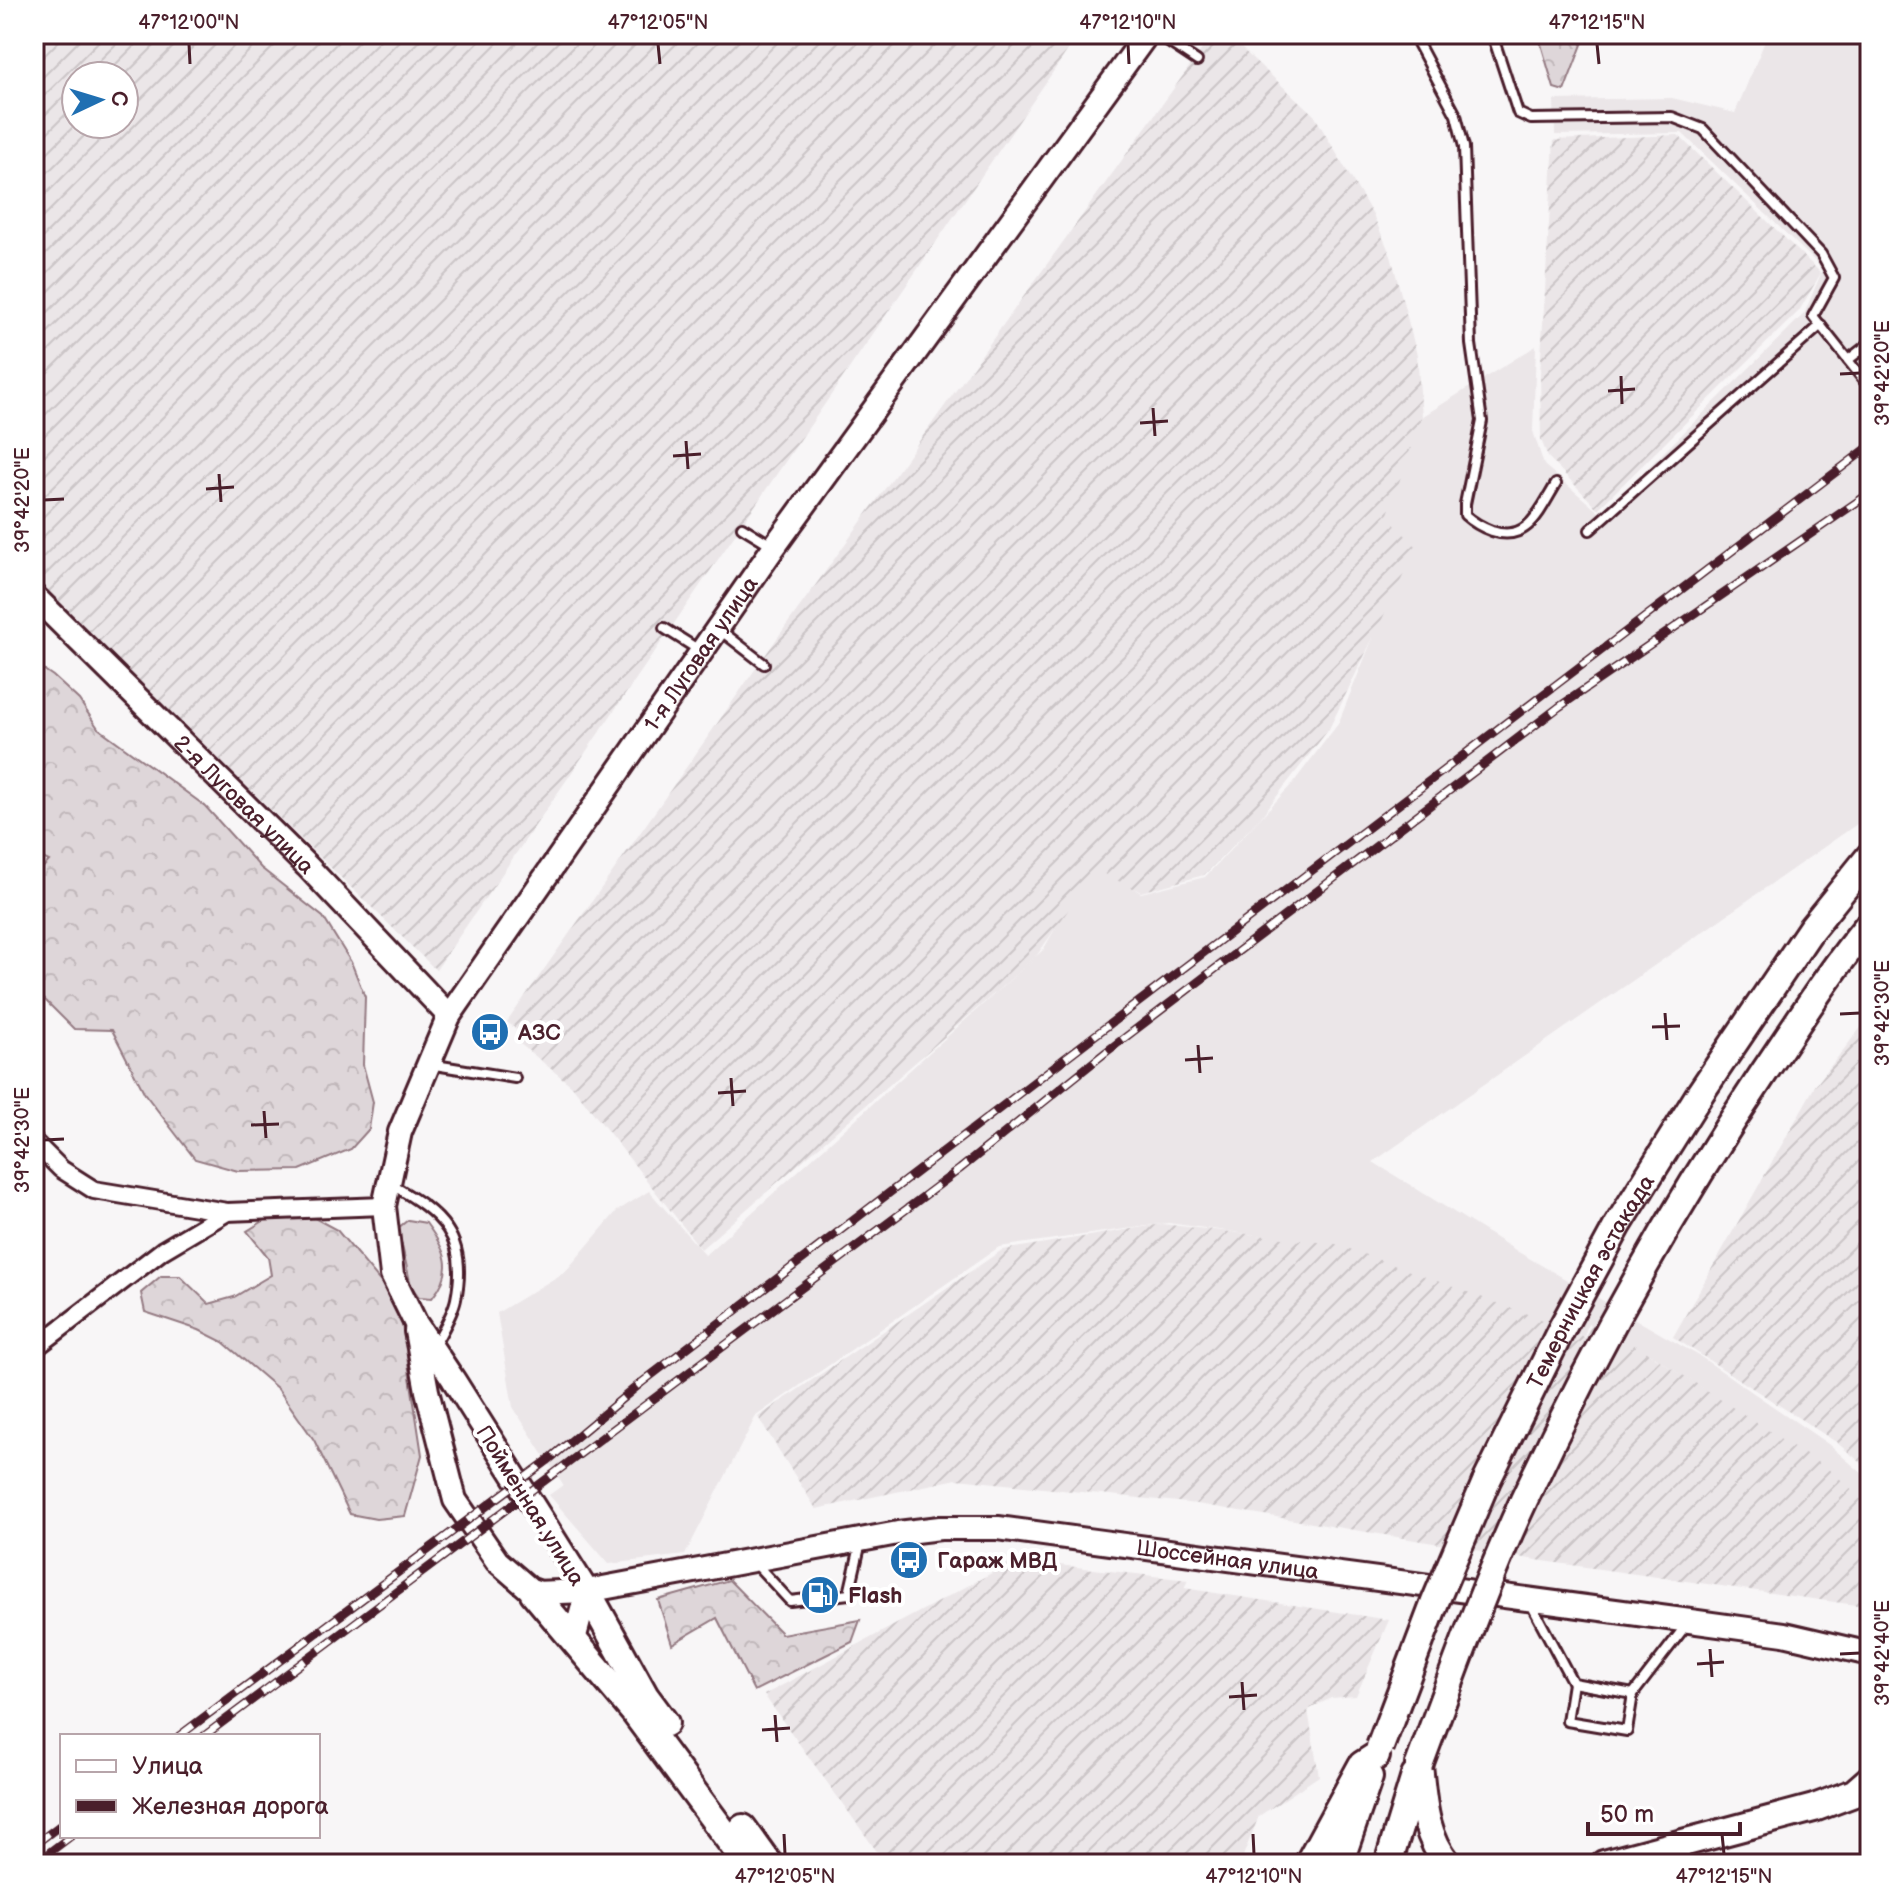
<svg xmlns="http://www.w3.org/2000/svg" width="1904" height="1898" font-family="'Balsamiq Sans',sans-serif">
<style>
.built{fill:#ebe6e8}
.industrial{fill:url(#industrial-furrows);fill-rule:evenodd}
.green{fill:#ded6d9;stroke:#947a82;stroke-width:2}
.forest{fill:url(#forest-crowns);stroke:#947a82;stroke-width:2}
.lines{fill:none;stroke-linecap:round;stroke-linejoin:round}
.service-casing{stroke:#4a1f2b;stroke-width:14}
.minor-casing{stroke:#4a1f2b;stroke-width:22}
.secondary-casing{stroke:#4a1f2b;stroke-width:28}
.primary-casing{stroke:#4a1f2b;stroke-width:32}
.service{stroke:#fff;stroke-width:8}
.minor{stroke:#fff;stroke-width:16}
.secondary{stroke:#fff;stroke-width:22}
.primary{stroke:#fff;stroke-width:26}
.rail-casing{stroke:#4a1f2b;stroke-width:9}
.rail{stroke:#fff;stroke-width:6;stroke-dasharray:18;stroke-linecap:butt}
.primary-bridge-casing{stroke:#4a1f2b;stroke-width:32;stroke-linecap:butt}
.primary-bridge{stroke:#fff;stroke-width:26}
.ticks{fill:none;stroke:#4a1f2b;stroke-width:3}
.labels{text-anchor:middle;stroke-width:8;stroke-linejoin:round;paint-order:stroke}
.street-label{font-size:22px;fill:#4a1f2b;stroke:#fff}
.poi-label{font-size:22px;font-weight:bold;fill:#4a1f2b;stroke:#fff;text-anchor:start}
.neatline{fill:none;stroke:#4a1f2b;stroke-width:3}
.ticks-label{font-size:20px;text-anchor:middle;fill:#4a1f2b}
</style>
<defs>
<pattern id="industrial-furrows" width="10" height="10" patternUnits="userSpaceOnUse" patternTransform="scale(2)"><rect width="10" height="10" fill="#ebe6e8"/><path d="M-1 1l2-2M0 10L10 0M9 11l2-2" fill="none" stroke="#cbc5c7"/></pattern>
<pattern id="forest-crowns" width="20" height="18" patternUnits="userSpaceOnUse" patternTransform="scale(2)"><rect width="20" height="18" fill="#ded6d9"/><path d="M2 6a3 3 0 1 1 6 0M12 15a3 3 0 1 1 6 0" fill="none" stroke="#c0b7ba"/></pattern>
</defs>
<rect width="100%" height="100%" fill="#f8f6f7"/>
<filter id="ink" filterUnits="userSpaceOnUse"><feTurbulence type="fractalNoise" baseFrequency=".0125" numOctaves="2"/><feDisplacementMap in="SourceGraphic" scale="16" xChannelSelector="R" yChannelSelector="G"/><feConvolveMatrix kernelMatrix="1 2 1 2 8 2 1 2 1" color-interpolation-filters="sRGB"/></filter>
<g filter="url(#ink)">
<polygon class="built" points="1768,34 1870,34 1870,825 1867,817 1373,1162 1520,1253 1701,1357 1828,1444 1870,1480 1870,1510 1820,1467 1652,1355 1588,1324 1584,1337 1337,1246 1168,1223 999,1247 756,1416 685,1555 609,1564 549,1495 563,1485 513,1407 497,1313 565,1272 617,1211 649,1191 705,1255 1043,950 1093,863 1141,893 1205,877 1293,783 1338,724 1411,544 1384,520 1420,418 1536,346 1533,431 1544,465 1601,514 1804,314 1823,269 1682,133 1555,135 1554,100 1672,98 1735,113"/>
<g class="industrial">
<path d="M 34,34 L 1079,34 L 436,970 L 34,579 ZM 76,76 L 124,76 L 124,124 L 76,124 Z"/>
<polygon points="1213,34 1226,34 1314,115 1374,217 1391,256 1417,355 1422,416 1387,517 1417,547 1329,729 1260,818 1204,875 1141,892 1096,870 1035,958 701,1249 572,1086 519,1043 524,1035 507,1022 778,637"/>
<polygon points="1678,135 1821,273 1799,311 1598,509 1548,457 1541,440 1540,373 1554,140"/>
<polygon points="1870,1016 1870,1470 1836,1442 1673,1337 1815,1086"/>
<polygon points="1162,1224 1336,1244 1530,1315 1585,1338 1592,1323 1644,1350 1834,1473 1870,1508 1870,1607 1543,1561 1197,1504 957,1479 816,1509 758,1417 1002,1250"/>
<polygon points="1016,1560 1188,1580 1184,1588 1389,1620 1356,1696 1331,1698 1308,1710 1319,1776 1259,1816 1243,1856 1229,1864 886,1864 764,1695"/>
</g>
<path class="green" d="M 408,1220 L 426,1223 C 446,1250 456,1270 432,1298 L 419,1297 L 411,1286 L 398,1228 Z"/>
<g class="forest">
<polygon points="1538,34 1586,34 1564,91 1554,88"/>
<polygon points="34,663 53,676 79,700 98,728 205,806 261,868 323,917 351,962 365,997 363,1065 373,1102 369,1129 351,1149 300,1170 238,1171 195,1159 145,1094 112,1030 74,1029 34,989 34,877 49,861 34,854"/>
<polygon points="307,1214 337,1230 399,1304 422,1455 405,1516 376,1519 350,1514 314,1440 278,1389 223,1342 199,1330 145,1312 141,1293 161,1276 180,1276 209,1304 234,1297 271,1275 268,1257 247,1231 267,1219"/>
<polygon points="729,1580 782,1634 860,1620 852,1642 754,1691 717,1618 672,1644 658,1600"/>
</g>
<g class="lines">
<g class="service-casing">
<g id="service">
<polyline points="1156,34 1197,61"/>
<path d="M 1413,34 L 1456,115 L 1464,147 L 1471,344 L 1482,421 L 1465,504 L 1465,515 C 1474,523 1481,527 1492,531 C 1528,543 1540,510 1556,484"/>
<polyline points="1492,34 1518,113 1531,119 1672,117 1703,129 1821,254 1834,278 1813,316 1870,388"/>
<polyline points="1848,360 1870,343"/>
<polyline points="742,527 773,546"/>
<polyline points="1590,530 1821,325"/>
<polyline points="664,628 699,650"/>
<polyline points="720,630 764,664"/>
<polyline points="429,1064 515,1078"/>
<path d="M 392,1185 C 441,1213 469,1237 456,1299 C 453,1314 442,1331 435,1345"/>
<polyline points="756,1564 790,1601 849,1594 861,1542"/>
<polyline points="1531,1604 1573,1683 1633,1694 1687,1624"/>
<polyline points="1573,1683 1567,1721 1627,1731 1633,1694"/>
</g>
</g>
<g class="minor-casing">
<g id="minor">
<polyline points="34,1142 61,1169 94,1190 227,1212"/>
<polyline points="34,1349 163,1250 227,1212 384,1206"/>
</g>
</g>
<g class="secondary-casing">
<g id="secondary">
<path id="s1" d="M 34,596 L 307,866 L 449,1016"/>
<path id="s2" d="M 416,1331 L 427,1391 L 455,1500 L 497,1561 L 534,1593 L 587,1591 L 898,1533 L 940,1528 L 998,1528 L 1690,1621 L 1784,1634 L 1870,1654"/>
<path id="s3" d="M 587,1591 L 453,1379 L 415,1322 L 392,1275 L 384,1206 L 400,1132 L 449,1016 L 774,547 L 1147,34"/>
<polyline points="574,1640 587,1591"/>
</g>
</g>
<g class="primary-casing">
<g id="primary">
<path id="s4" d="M 1486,1482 L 1562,1328 L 1618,1225 L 1701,1092 L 1811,929 L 1870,856"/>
<polyline points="587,1591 645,1696 665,1723"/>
<polyline points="534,1593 635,1713 747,1864"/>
<path d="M 1419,1765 C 1423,1800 1424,1835 1448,1864"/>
<polyline points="743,1828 769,1864"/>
<polyline points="1308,1864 1362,1765 1376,1756"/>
<polyline points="1339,1864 1369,1777"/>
<polyline points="1388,1864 1415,1776"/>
<polyline points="1604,1864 1814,1808 1854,1793 1870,1779"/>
</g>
</g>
<use href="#service" class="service"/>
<use href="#minor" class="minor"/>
<use href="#secondary" class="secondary"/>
<use href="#primary" class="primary"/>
<g class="rail-casing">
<g id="rail">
<polyline points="179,1736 547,1461 641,1383 1094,1036 1870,446"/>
<polyline points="204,1736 960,1169 1106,1052 1559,707 1870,493"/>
<polyline points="34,1845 62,1824"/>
<polyline points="34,1864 71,1836"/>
</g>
</g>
<use href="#rail" class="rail"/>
<g class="primary-bridge-casing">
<g id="primary-bridge">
<polyline points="1380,1747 1435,1602 1486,1482"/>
<path d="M 1419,1765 C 1452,1676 1484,1586 1524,1500 C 1593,1351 1674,1207 1765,1071 C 1799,1021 1831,970 1870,923"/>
</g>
</g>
<use href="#primary-bridge" class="primary-bridge"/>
</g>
</g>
<path class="ticks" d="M 189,44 L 190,64M 658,44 L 660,64M 1128,44 L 1129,64M 1597,44 L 1599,64M 1840,374 L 1860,373M 1621,376 L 1622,404M 1608,391 L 1635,389M 1153,408 L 1155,436M 1140,423 L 1168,421M 686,441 L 688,469M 673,456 L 701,454M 219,474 L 221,502M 206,489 L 234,487M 44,500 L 64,499M 1665,1013 L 1667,1040M 1840,1014 L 1860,1013M 1652,1027 L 1680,1026M 1198,1045 L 1200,1073M 1185,1060 L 1213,1058M 731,1078 L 733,1106M 718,1093 L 746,1091M 264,1111 L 266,1138M 251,1125 L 279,1124M 44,1140 L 64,1139M 1710,1649 L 1712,1677M 1840,1654 L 1860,1653M 1697,1664 L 1724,1662M 1242,1682 L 1244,1710M 1229,1697 L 1257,1695M 775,1715 L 777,1742M 762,1730 L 790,1728M 784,1834 L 785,1854M 1253,1834 L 1254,1854M 1722,1834 L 1724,1854"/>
<defs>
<g id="bus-disc" transform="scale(2)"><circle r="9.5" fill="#1f6fb2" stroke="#fff"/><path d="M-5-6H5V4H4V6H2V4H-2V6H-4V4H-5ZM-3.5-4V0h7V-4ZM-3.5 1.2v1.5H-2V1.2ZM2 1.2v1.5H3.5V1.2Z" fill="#fff"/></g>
<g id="fuel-disc" transform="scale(2)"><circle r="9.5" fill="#1f6fb2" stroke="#fff"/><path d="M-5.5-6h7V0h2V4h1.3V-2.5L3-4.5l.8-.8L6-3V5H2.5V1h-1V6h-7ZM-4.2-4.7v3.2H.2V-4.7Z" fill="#fff"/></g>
</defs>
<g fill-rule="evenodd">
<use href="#bus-disc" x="490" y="1032"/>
<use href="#bus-disc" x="909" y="1560"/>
<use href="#fuel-disc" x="820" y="1595"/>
</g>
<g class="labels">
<g class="street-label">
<text dy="8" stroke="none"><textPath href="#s3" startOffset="1084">1-я Луговая улица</textPath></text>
<text dy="8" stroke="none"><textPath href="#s1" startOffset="296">2-я Луговая улица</textPath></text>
<text dy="8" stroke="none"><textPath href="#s4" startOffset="226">Темерницкая эстакада</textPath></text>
<text transform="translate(531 1505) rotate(58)" y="8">Пойменная улица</text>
<text dy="8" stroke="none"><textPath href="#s2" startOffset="998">Шоссейная улица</textPath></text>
</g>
<g class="poi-label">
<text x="518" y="1040">АЗС</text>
<text x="937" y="1568">Гараж МВД</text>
<text x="848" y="1603">Flash</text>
</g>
</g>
<rect width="1904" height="1898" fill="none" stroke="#fff" stroke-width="88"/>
<rect x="60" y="1734" width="260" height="104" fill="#ffffff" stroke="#b7a5aa" stroke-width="2"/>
<rect x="76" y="1760" width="40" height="12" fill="#ffffff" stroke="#b7a5aa" stroke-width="2"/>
<text x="132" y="1774" font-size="24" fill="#4a1f2b">Улица</text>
<rect x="76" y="1800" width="40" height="12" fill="#4a1f2b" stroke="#b7a5aa" stroke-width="2"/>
<text x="132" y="1814" font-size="24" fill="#4a1f2b">Железная дорога</text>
<g transform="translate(100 100) rotate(86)"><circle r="38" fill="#ffffff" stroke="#b7a5aa" stroke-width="2"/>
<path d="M0-6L14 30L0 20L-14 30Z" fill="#1f6fb2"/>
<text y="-12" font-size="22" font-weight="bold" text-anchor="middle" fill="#4a1f2b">С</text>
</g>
<path d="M1588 1822v12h152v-12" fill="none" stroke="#4a1f2b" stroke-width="4"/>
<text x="1600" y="1822" font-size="24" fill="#4a1f2b" stroke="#ffffff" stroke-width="6" paint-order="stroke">50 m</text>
<rect x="44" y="44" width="1816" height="1810" class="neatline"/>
<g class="ticks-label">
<text x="189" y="29">47°12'00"N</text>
<text x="658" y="29">47°12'05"N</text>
<text x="1128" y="29">47°12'10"N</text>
<text x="1597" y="29">47°12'15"N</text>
<text transform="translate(1882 373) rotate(-90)" y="7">39°42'20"E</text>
<text transform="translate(22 500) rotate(-90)" y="7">39°42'20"E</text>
<text transform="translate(1882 1013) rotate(-90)" y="7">39°42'30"E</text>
<text transform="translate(22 1140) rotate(-90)" y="7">39°42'30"E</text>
<text transform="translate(1882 1653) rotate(-90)" y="7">39°42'40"E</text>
<text x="785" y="1883">47°12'05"N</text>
<text x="1254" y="1883">47°12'10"N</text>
<text x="1724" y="1883">47°12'15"N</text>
</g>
</svg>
